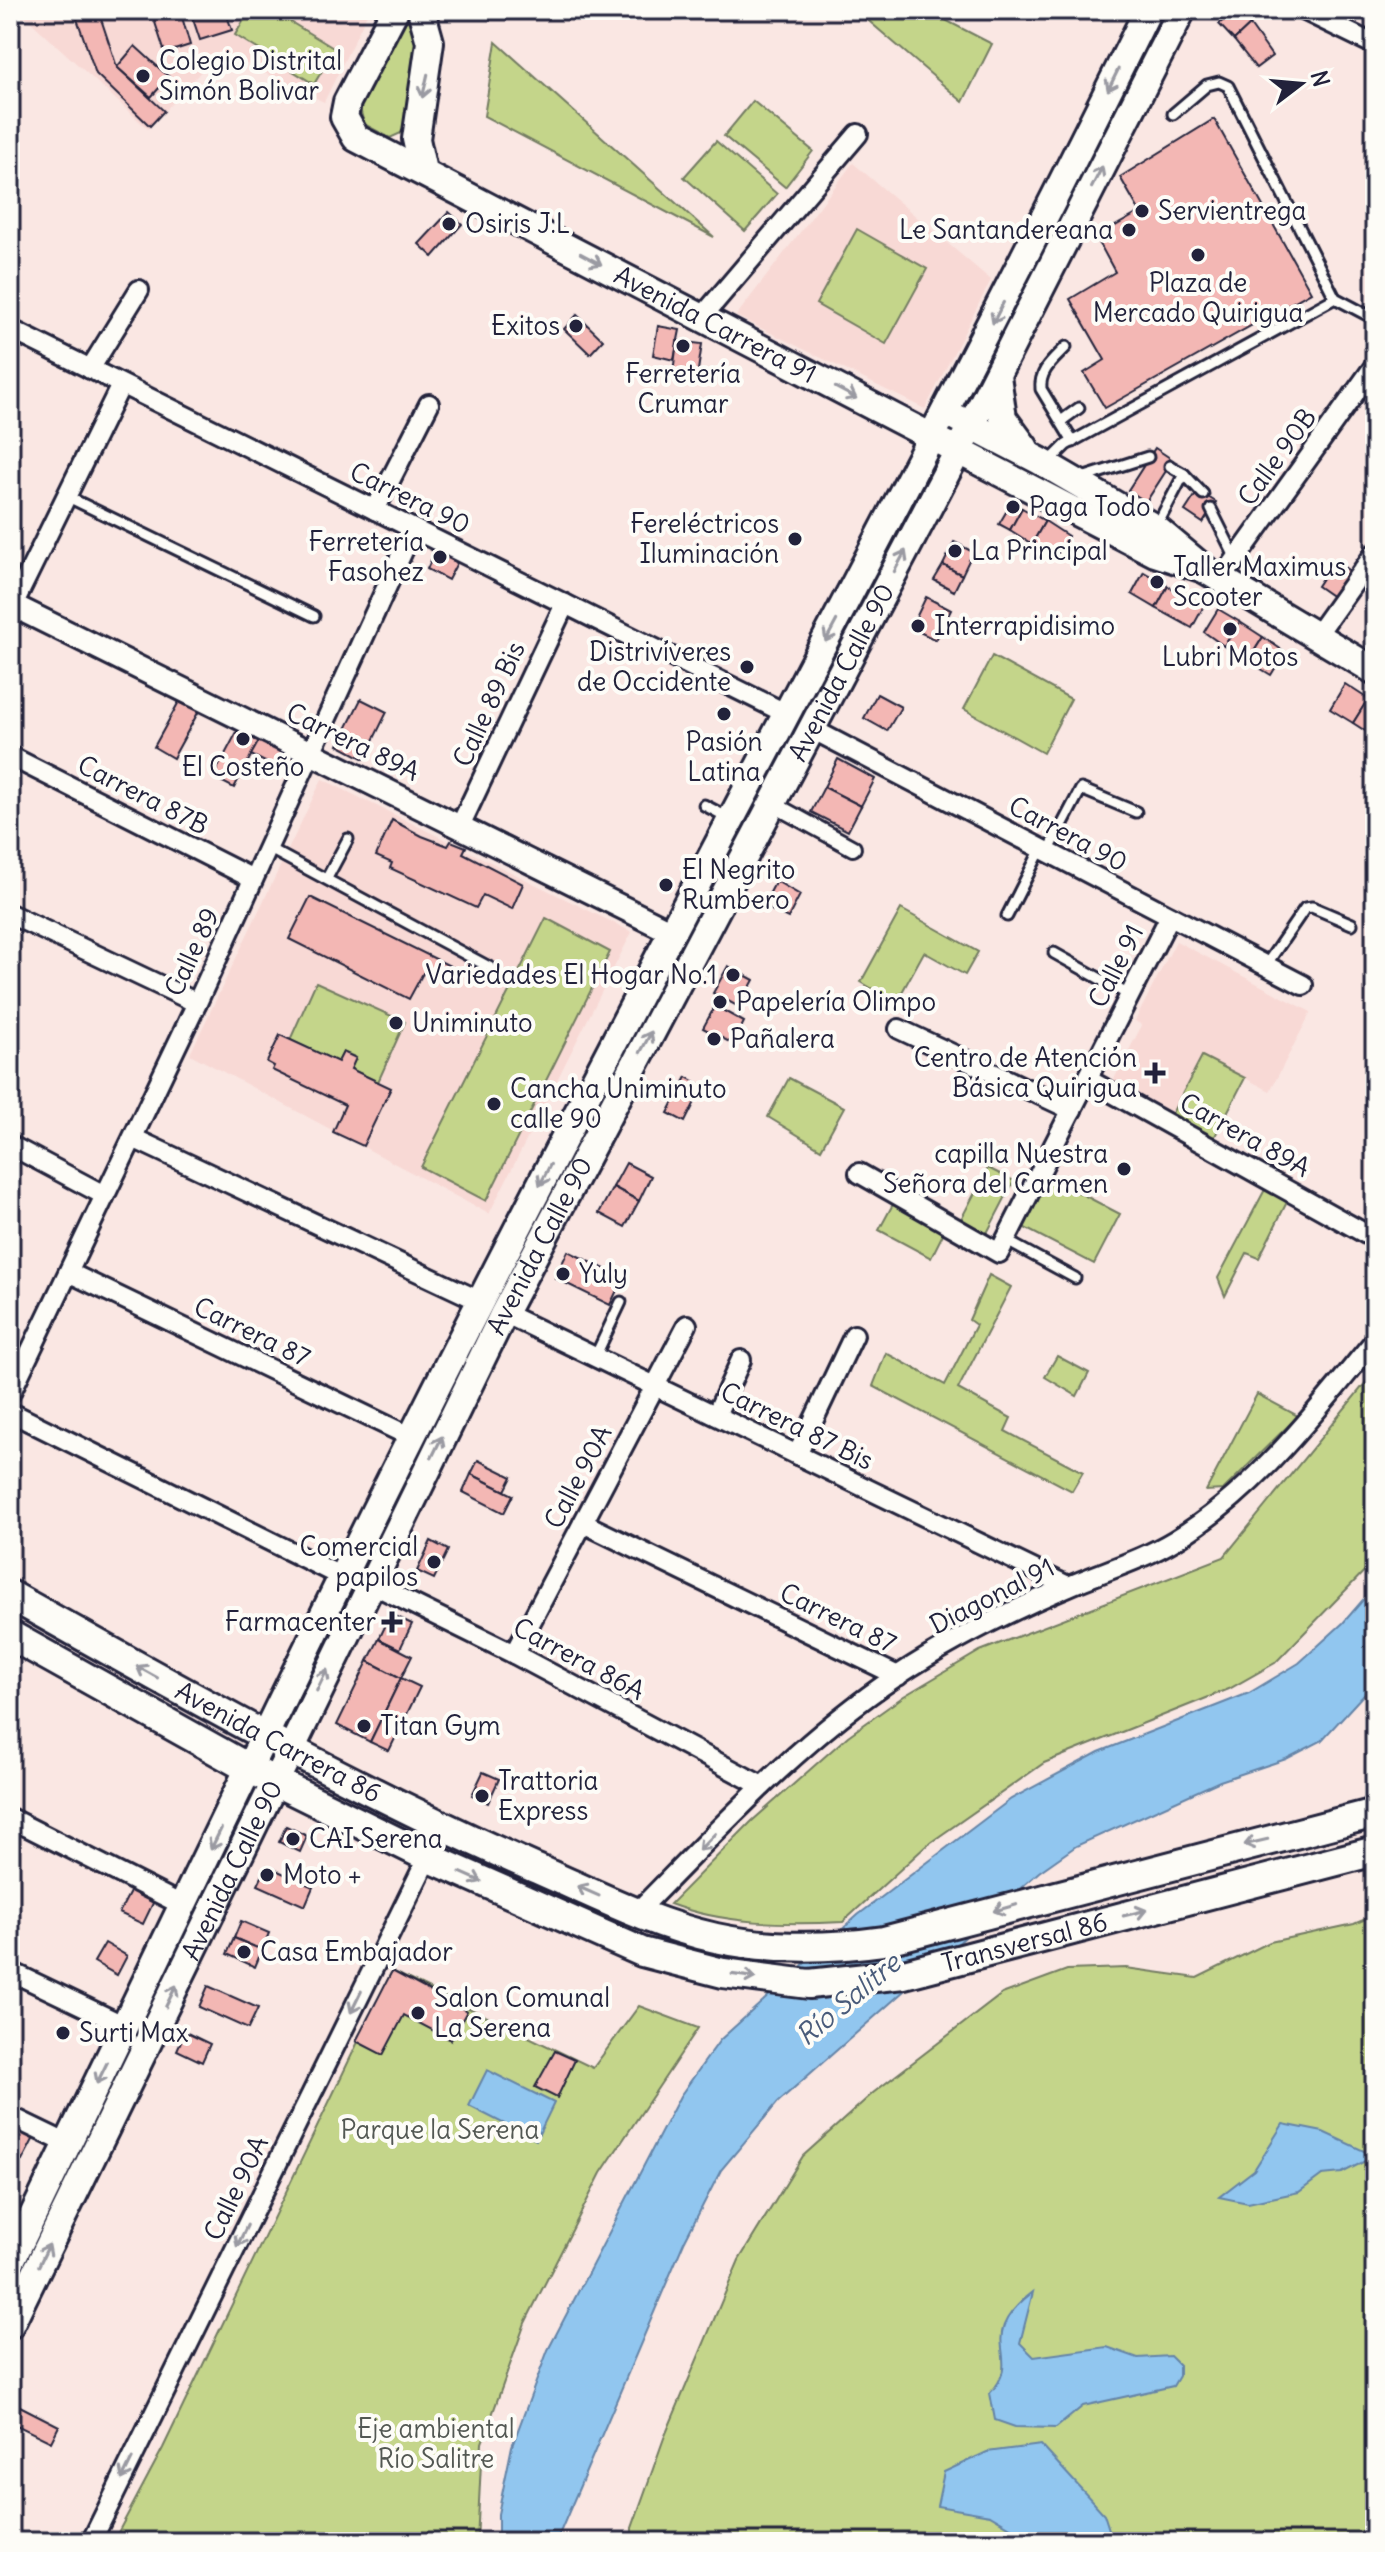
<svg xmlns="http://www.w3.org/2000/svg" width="1385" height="2552" font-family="Delius,sans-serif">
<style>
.built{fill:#f8d9d5}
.green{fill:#c4d58a;stroke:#737c62;stroke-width:2}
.water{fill:#91c6ef;stroke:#6584a7;stroke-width:2}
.building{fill:#f3b7b4;stroke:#22223b;stroke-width:2}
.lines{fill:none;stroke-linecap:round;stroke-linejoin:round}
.service-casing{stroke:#22223b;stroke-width:15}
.pedestrian-casing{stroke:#22223b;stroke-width:20}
.minor-casing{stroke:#22223b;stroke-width:24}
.tertiary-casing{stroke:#22223b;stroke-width:28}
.secondary-casing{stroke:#22223b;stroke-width:32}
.primary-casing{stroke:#22223b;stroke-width:34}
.service{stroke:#fdfcf7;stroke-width:9}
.pedestrian{stroke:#fdfcf7;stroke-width:14}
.minor{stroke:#fdfcf7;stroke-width:18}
.tertiary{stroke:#fdfcf7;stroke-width:22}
.secondary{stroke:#fdfcf7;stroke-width:26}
.primary{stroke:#fdfcf7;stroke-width:28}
.oneway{stroke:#9a9aa2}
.poi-dot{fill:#22223b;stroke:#fdfcf7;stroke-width:3}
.labels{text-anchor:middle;stroke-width:8;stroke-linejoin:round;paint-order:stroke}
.poi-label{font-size:26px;fill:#22223b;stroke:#fdfcf7;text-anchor:start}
.street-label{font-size:26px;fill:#22223b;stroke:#fdfcf7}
.park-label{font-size:26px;fill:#535853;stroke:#fdfcf7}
.water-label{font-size:28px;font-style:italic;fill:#495b7a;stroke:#fdfcf7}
</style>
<rect width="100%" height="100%" fill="#fae7e3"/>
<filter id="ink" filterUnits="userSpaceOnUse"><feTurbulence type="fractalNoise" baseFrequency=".0125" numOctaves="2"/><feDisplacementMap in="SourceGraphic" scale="16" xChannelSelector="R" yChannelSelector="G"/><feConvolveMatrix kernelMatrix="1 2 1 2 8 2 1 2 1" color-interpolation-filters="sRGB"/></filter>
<g filter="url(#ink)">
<g class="built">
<polygon points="18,10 369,10 324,102 220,51 148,129"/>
<polygon points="853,163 991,280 925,409 736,316"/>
<polygon points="322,779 632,932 489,1214 190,1054"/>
<polygon points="1176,941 1311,1012 1270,1091 1202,1056 1172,1114 1112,1083 1142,1025 1135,1021"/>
</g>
<g class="green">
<polygon points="250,10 271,10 335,49 314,84 235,35"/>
<polygon points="403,10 412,10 421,33 408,115 401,133 390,138 364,124 360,108 363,94 388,54"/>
<polygon points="856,10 926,10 992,44 963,102"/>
<polygon points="496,42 714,237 484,116"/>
<polygon points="753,101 813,151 785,187 724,136"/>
<polygon points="716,141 777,194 745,231 684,177"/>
<polygon points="857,229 927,269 886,344 816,304"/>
<polygon points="992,656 1071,699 1043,753 964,709"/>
<polygon points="901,909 978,952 965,975 924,952 896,1003 861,982"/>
<polygon points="546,918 610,952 486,1201 421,1167"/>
<polygon points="316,982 405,1022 378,1082 351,1069 355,1057 343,1052 338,1062 290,1040"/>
<polygon points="1202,1056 1245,1078 1212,1142 1169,1119"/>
<polygon points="789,1078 844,1107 821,1149 768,1117"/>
<polygon points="988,1168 1014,1181 986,1235 960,1221"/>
<polygon points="1049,1177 1120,1214 1094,1264 1023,1227"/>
<polygon points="1270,1180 1292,1192 1259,1258 1247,1253 1225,1296 1218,1278"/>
<polygon points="898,1195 948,1224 931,1258 879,1230"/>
<polygon points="989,1275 1011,1287 958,1389 1011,1418 1005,1431 1083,1472 1072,1491 873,1386 886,1353 945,1385 976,1325 969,1320"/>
<polygon points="1057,1356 1089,1373 1077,1396 1045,1377"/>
<path d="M 1375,1371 L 1375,1560 L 1275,1663 L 1229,1689 L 1044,1763 L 927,1845 L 843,1922 C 786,1925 723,1924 670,1904 L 752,1821 L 848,1736 L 904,1696 L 980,1651 L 1224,1557 Z"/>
<polygon points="1257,1394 1298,1416 1223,1490 1206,1491"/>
<polygon points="1375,1915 1375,2542 632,2542 632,2528 664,2438 739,2260 803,2156 873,2093 1002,1994 1067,1970 1126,1968 1197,1978 1270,1942 1354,1924"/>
<polygon points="392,1971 593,2068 639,2006 698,2028 601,2173 525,2323 482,2443 477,2542 113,2542 163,2448"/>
</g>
<g class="water">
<polygon points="1375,1586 1375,1682 1321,1741 1286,1759 1220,1781 1076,1846 1039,1872 778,2102 721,2170 684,2242 556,2542 498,2542 498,2514 512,2446 548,2350 680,2096 720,2040 858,1915 1011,1799 1099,1752 1249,1693 1299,1663 1343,1623"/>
<polygon points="487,2070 554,2103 536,2140 469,2106"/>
<polygon points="1283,2124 1323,2132 1375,2156 1342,2173 1322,2175 1299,2192 1248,2203 1219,2197 1254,2170"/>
<path d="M 1033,2292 L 1020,2343 L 1034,2357 L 1107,2347 L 1138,2358 L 1170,2356 L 1179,2365 L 1179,2376 L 1173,2386 L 1083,2406 L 1056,2428 L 1015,2427 L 995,2420 L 990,2393 C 1026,2356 971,2339 1033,2292 Z"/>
<polygon points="1041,2445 1104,2514 1113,2542 1036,2542 990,2515 937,2506 944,2472 987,2452"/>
</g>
<g class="building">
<polygon points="74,10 98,10 117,67 164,111 150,126 96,74"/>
<polygon points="151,10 180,10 190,45 165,53"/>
<polygon points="190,10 225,10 232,30 200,40"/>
<polygon points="1235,10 1242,10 1253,22 1234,40 1219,24"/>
<polygon points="1250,25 1272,56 1256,68 1234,40"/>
<polygon points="135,46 169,77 151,97 117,67"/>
<polygon points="1214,119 1311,292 1105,408 1084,373 1105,360 1070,299 1115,272 1096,237 1140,212 1120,177"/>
<polygon points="449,212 462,224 433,257 419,244"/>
<polygon points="577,315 603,340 590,354 564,329"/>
<polygon points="658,326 680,330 674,360 653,355"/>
<polygon points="677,341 702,344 697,377 673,373"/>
<polygon points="1155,448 1173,460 1146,502 1128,490"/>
<polygon points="1198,491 1216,502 1203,523 1185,511"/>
<polygon points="1012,502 1022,508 1010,530 999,524"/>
<polygon points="1022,508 1045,521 1032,544 1010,530"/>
<polygon points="1045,521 1068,536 1055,558 1032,544"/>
<polygon points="954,542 973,552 962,575 943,565"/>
<polygon points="440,552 458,561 448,580 427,569 434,554"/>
<polygon points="1334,560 1351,572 1333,597 1317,586"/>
<polygon points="943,565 962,575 954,591 934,580"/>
<polygon points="1144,572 1168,586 1156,608 1132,594"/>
<polygon points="1168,586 1204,606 1192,628 1156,608"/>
<polygon points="926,597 951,610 936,640 911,628"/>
<polygon points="1218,609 1240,622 1224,646 1204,632"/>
<polygon points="1240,622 1263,637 1248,661 1224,646"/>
<polygon points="1263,637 1285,652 1271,675 1248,661"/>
<polygon points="1345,684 1368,699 1353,723 1330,709"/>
<polygon points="877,694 901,707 887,731 864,718"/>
<polygon points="181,698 200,709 173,758 154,747"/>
<polygon points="361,699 387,712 364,759 338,745"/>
<polygon points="1368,699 1375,703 1375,718 1367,732 1353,723"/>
<polygon points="240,726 261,737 234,788 213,777"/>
<polygon points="261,737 303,759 295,777 251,755"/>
<polygon points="838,759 875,779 861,806 824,787"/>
<polygon points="824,787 861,806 848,831 811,812"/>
<polygon points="392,820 422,836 448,846 451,841 466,847 463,853 523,884 512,909 483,895 476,908 390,868 392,863 376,856"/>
<polygon points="776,881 800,895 788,918 763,906"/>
<polygon points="310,897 452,967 445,983 423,973 409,999 289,939"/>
<polygon points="728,966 754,980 739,1007 713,993"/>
<polygon points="715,1006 744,1022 733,1044 703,1028"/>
<polygon points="280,1035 338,1062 343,1052 356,1058 351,1069 391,1088 363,1146 333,1132 345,1105 272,1070 274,1066 267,1062"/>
<polygon points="687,1077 703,1086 685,1122 668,1113"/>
<polygon points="626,1163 651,1176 639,1201 613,1187"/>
<polygon points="613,1187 639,1201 625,1227 599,1213"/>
<polygon points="568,1251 623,1278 610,1305 555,1278"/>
<polygon points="478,1460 512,1477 505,1491 471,1474"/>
<polygon points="471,1474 513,1495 504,1513 463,1492"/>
<polygon points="431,1541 448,1550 434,1579 417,1571"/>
<polygon points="391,1614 412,1624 400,1649 379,1639"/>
<polygon points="379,1639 412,1656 401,1678 368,1661"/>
<polygon points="368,1661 401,1678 370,1742 337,1725"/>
<polygon points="401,1678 420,1687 389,1751 370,1742"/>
<polygon points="483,1772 499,1779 488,1803 472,1795"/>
<polygon points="286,1826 307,1836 300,1852 279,1842"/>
<polygon points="267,1866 313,1887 305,1906 258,1885"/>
<polygon points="132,1888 155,1899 143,1924 119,1913"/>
<polygon points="241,1921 269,1933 262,1950 234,1938"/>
<polygon points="234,1938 262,1950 255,1967 227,1954"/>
<polygon points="105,1943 127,1956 117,1975 94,1962"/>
<polygon points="392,1971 467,2011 451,2040 404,2015 383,2055 356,2041"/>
<polygon points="208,1986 258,2008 248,2029 199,2007"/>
<polygon points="185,2032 210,2044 202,2062 177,2050"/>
<polygon points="555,2051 575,2060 557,2098 535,2087"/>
<polygon points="10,2123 35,2136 22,2161 10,2155"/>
<polygon points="10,2401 59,2426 51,2442 10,2422"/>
</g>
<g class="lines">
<g class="service-casing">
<g id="service">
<polyline points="1173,114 1207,85 1219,82 1228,86 1335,298"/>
<polyline points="1335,298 1375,319"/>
<path d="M 1066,347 C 1054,360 1039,370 1041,389 L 1073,442"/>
<polyline points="1061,421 1079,408"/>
<polyline points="1048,463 1066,445 1335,298"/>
<polyline points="1184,474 1203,494"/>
<polyline points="1079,479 1148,457"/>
<polyline points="68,497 314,616"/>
<polyline points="1211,509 1236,559"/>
<polyline points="1157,525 1184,474 1170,466"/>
<polyline points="704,805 729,818"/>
<polyline points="268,848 491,968"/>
<polyline points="1048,852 1081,789 1136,812"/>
<polyline points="327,878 348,839"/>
<polyline points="1007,916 1041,849"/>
<polyline points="1054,953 1129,995"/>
<polyline points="1266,965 1305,908 1312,907 1352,924"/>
<polyline points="1005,1240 1075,1278"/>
<polyline points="595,1357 621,1302"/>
</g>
</g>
<g class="pedestrian-casing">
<polyline id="pedestrian" points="771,803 853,848"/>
</g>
<g class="minor-casing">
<g id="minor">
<polyline points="1303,10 1375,45"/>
<polyline points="702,317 858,134"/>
<polyline points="10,329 787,714"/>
<polyline points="90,369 139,290"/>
<polyline points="375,510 429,404"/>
<polyline points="1221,580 1375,365"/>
<polyline points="13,605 121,385"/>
<polyline points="1316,636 1375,553"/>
<polyline points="810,728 1303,985"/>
<polyline points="10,756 253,879"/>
<polyline points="460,826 565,604"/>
<polyline points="10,914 197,1003"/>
<polyline points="899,1029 1072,1110"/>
<polyline points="1089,1080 1375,1239"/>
<polyline points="133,1138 480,1301"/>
<polyline points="10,1145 104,1195"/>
<polyline points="859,1173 999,1253 1170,916"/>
<polyline points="70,1273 411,1437"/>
<polyline points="504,1313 1068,1586"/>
<polyline points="10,1394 197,1003 413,529"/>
<polyline points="10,1412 342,1577"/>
<polyline points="716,1415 741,1360"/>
<polyline points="797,1455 854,1335"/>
<polyline points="583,1523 898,1676"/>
<polyline points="370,1583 514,1654 762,1786"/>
<polyline points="514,1654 687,1325"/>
<polyline points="10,1818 184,1906"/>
<path d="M 637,1912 C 719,1829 799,1741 897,1676 C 950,1641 1010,1611 1069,1586 C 1104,1571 1142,1560 1175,1540 C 1257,1490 1314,1413 1375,1340"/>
<polyline points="10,1971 125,2026"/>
<polyline points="10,2116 68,2144"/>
<polyline points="91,2542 428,1857"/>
</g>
</g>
<g class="tertiary-casing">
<polyline id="tertiary" points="10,604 672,932"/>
</g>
<g class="secondary-casing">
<g id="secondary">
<path id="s1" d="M 395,10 L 347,102 L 344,117 L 356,138 L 1155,553 L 1204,569"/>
<polyline points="421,10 430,42 416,139 423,171"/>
<polyline points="997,376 1003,418 1025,448"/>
<polyline points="957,418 1040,461 1155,528 1204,569 1375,671"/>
<path d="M 10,2263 C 165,1944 316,1622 478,1306 C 699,872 933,447 1148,10"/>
<path id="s2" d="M 10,2325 L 504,1313 L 958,451 L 1182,10"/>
</g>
</g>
<g class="primary-casing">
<g id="primary">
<path id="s3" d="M 10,1595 C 181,1691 350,1787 530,1866 C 591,1892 651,1924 716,1938 C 772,1950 827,1949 884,1941 L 1375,1813"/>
<path id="s4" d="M 10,1635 L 250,1769 L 428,1857 L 642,1952 L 723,1973 L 809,1984 L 904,1974 L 1375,1851"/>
</g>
</g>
<use href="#service" class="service"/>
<use href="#pedestrian" class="pedestrian"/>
<use href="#minor" class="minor"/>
<use href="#tertiary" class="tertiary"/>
<use href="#secondary" class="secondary"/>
<use href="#primary" class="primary"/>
</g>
<defs><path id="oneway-shaft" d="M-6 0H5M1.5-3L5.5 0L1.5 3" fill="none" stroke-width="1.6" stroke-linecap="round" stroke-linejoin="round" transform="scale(2)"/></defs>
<g class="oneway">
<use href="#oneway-shaft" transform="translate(1113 80) rotate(116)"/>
<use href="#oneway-shaft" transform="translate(425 86) rotate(103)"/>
<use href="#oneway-shaft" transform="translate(1097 177) rotate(-63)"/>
<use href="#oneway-shaft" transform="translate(591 259) rotate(28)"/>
<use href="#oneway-shaft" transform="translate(998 313) rotate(117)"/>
<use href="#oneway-shaft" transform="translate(846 393) rotate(28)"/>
<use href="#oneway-shaft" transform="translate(900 561) rotate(-62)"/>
<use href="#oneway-shaft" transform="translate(831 631) rotate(118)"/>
<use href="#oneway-shaft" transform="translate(646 1042) rotate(-62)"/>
<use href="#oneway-shaft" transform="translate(545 1175) rotate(117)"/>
<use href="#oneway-shaft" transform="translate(437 1447) rotate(-64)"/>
<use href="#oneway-shaft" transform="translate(147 1672) rotate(-151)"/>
<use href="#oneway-shaft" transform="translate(322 1680) rotate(-64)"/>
<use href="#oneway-shaft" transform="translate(216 1839) rotate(116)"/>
<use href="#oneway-shaft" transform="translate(707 1842) rotate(134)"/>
<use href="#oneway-shaft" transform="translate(1256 1842) rotate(167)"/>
<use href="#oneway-shaft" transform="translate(471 1877) rotate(24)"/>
<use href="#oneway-shaft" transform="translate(588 1891) rotate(-156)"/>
<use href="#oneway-shaft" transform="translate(1005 1908) rotate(164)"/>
<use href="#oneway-shaft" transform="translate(1135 1913) rotate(-14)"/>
<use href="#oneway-shaft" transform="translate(744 1976) rotate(8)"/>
<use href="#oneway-shaft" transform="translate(171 1996) rotate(-64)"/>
<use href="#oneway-shaft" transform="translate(356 2002) rotate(116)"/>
<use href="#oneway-shaft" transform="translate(102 2073) rotate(116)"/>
<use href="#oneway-shaft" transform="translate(242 2236) rotate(116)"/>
<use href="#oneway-shaft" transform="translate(44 2255) rotate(-64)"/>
<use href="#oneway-shaft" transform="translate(127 2469) rotate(116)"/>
</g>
</g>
<g class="poi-dot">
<circle cx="143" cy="76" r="8"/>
<circle cx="1142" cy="211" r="8"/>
<circle cx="449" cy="224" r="8"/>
<circle cx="1129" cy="230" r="8"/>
<circle cx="1198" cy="255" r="8"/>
<circle cx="576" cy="326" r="8"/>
<circle cx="683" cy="346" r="8"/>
<circle cx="1013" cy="507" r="8"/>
<circle cx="795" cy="539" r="8"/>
<circle cx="955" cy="551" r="8"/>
<circle cx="440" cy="557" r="8"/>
<circle cx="1157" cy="582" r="8"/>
<circle cx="918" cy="626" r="8"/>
<circle cx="1230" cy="629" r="8"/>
<circle cx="747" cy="667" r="8"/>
<circle cx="724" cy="714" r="8"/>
<circle cx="243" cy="739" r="8"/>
<circle cx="666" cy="885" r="8"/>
<circle cx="733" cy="975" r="8"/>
<circle cx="720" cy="1002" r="8"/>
<circle cx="396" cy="1023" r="8"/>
<circle cx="714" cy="1039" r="8"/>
<path d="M1151 1061h8v8h8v8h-8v8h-8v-8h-8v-8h8z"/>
<circle cx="494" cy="1104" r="8"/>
<circle cx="1124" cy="1169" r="8"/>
<circle cx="563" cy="1274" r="8"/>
<circle cx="434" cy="1562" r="8"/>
<path d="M388 1610h8v8h8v8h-8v8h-8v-8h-8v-8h8z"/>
<circle cx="364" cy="1726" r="8"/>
<circle cx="482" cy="1796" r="8"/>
<circle cx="293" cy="1839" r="8"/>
<circle cx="267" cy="1875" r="8"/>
<circle cx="244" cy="1952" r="8"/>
<circle cx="418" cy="2013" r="8"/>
<circle cx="63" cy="2033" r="8"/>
</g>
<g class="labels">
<g class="poi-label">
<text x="159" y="70">Colegio Distrital<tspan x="159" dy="30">Simón Bolivar</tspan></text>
<text x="1158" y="220">Servientrega</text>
<text x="465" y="233">Osiris J.L</text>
<text x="1113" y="239" text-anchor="end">Le Santandereana</text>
<text x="1198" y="292" text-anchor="middle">Plaza de<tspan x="1198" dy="30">Mercado Quirigua</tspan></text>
<text x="560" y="335" text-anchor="end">Exitos</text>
<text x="683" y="383" text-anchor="middle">Ferretería<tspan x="683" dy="30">Crumar</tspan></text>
<text x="1029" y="516">Paga Todo</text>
<text x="779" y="533" text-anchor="end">Fereléctricos<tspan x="779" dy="30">Iluminación</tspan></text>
<text x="424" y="551" text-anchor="end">Ferretería<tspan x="424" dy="30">Fasohez</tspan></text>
<text x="971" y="560">La Principal</text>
<text x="1173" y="576">Taller Maximus<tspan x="1173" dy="30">Scooter</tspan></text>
<text x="934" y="635">Interrapidisimo</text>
<text x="731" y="661" text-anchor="end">Distrivíveres<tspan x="731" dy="30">de Occidente</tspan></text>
<text x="1230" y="666" text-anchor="middle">Lubri Motos</text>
<text x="724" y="751" text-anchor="middle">Pasión<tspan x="724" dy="30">Latina</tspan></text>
<text x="243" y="776" text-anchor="middle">El Costeño</text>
<text x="682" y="879">El Negrito<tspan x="682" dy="30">Rumbero</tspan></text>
<text x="717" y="984" text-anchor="end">Variedades El Hogar No.1</text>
<text x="736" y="1011">Papelería Olimpo</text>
<text x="412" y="1032">Uniminuto</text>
<text x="730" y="1048">Pañalera</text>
<text x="1137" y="1067" text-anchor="end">Centro de Atención<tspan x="1137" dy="30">Básica Quirigua</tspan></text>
<text x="510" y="1098">Cancha Uniminuto<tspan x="510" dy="30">calle 90</tspan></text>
<text x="1108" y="1163" text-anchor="end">capilla Nuestra<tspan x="1108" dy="30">Señora del Carmen</tspan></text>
<text x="579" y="1283">Yuly</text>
<text x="418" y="1556" text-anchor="end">Comercial<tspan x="418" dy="30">papilos</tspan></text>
<text x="376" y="1631" text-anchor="end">Farmacenter</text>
<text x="380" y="1735">Titan Gym</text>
<text x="498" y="1790">Trattoria<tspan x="498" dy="30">Express</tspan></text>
<text x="309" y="1848">CAI Serena</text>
<text x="283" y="1884">Moto +</text>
<text x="260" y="1961">Casa Embajador</text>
<text x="434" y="2007">Salon Comunal<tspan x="434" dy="30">La Serena</tspan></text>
<text x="79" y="2042">Surti Max</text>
</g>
<g class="street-label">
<text dy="9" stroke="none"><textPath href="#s1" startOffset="548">Avenida Carrera 91</textPath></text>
<text transform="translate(1277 457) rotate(-54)" y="9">Calle 90B</text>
<text transform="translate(410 498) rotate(26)" y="9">Carrera 90</text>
<text dy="9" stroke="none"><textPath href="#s2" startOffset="1850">Avenida Calle 90</textPath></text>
<text transform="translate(489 704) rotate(-65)" y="9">Calle 89 Bis</text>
<text transform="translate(353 742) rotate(26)" y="9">Carrera 89A</text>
<text transform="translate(143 795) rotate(27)" y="9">Carrera 87B</text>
<text transform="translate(1068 834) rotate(28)" y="9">Carrera 90</text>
<text transform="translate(192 952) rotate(-65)" y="9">Calle 89</text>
<text transform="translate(1116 966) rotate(-63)" y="9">Calle 91</text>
<text transform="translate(1245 1135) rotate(29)" y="9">Carrera 89A</text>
<text dy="9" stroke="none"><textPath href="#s2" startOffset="1202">Avenida Calle 90</textPath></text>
<text transform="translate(252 1332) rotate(26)" y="9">Carrera 87</text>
<text transform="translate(797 1426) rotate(26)" y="9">Carrera 87 Bis</text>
<text transform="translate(578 1477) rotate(-62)" y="9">Calle 90A</text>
<text transform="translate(992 1596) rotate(-27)" y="9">Diagonal 91</text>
<text transform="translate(838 1618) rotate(26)" y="9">Carrera 87</text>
<text transform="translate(579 1659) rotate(28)" y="9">Carrera 86A</text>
<text dy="9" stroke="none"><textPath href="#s3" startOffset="306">Avenida Carrera 86</textPath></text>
<text dy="9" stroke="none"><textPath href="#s2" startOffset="506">Avenida Calle 90</textPath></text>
<text dy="9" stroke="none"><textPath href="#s4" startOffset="1098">Transversal 86</textPath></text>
<text transform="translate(236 2188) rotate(-64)" y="9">Calle 90A</text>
</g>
<g class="park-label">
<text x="440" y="2139">Parque la Serena</text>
<text x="436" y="2438">Eje ambiental<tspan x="436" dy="30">Río Salitre</tspan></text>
</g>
<g class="water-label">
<text transform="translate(848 1999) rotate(-40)" y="10">Río Salitre</text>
</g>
</g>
<rect width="1385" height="2552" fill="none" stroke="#fdfcf7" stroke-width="40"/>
<rect x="20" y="20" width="1345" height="2512" fill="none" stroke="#22223b" stroke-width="3" filter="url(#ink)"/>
<g transform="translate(1301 84) rotate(74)" stroke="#fdfcf7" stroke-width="6" paint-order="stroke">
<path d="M0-6L14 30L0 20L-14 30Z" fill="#22223b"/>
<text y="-12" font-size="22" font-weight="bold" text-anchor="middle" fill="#22223b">N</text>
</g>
</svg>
